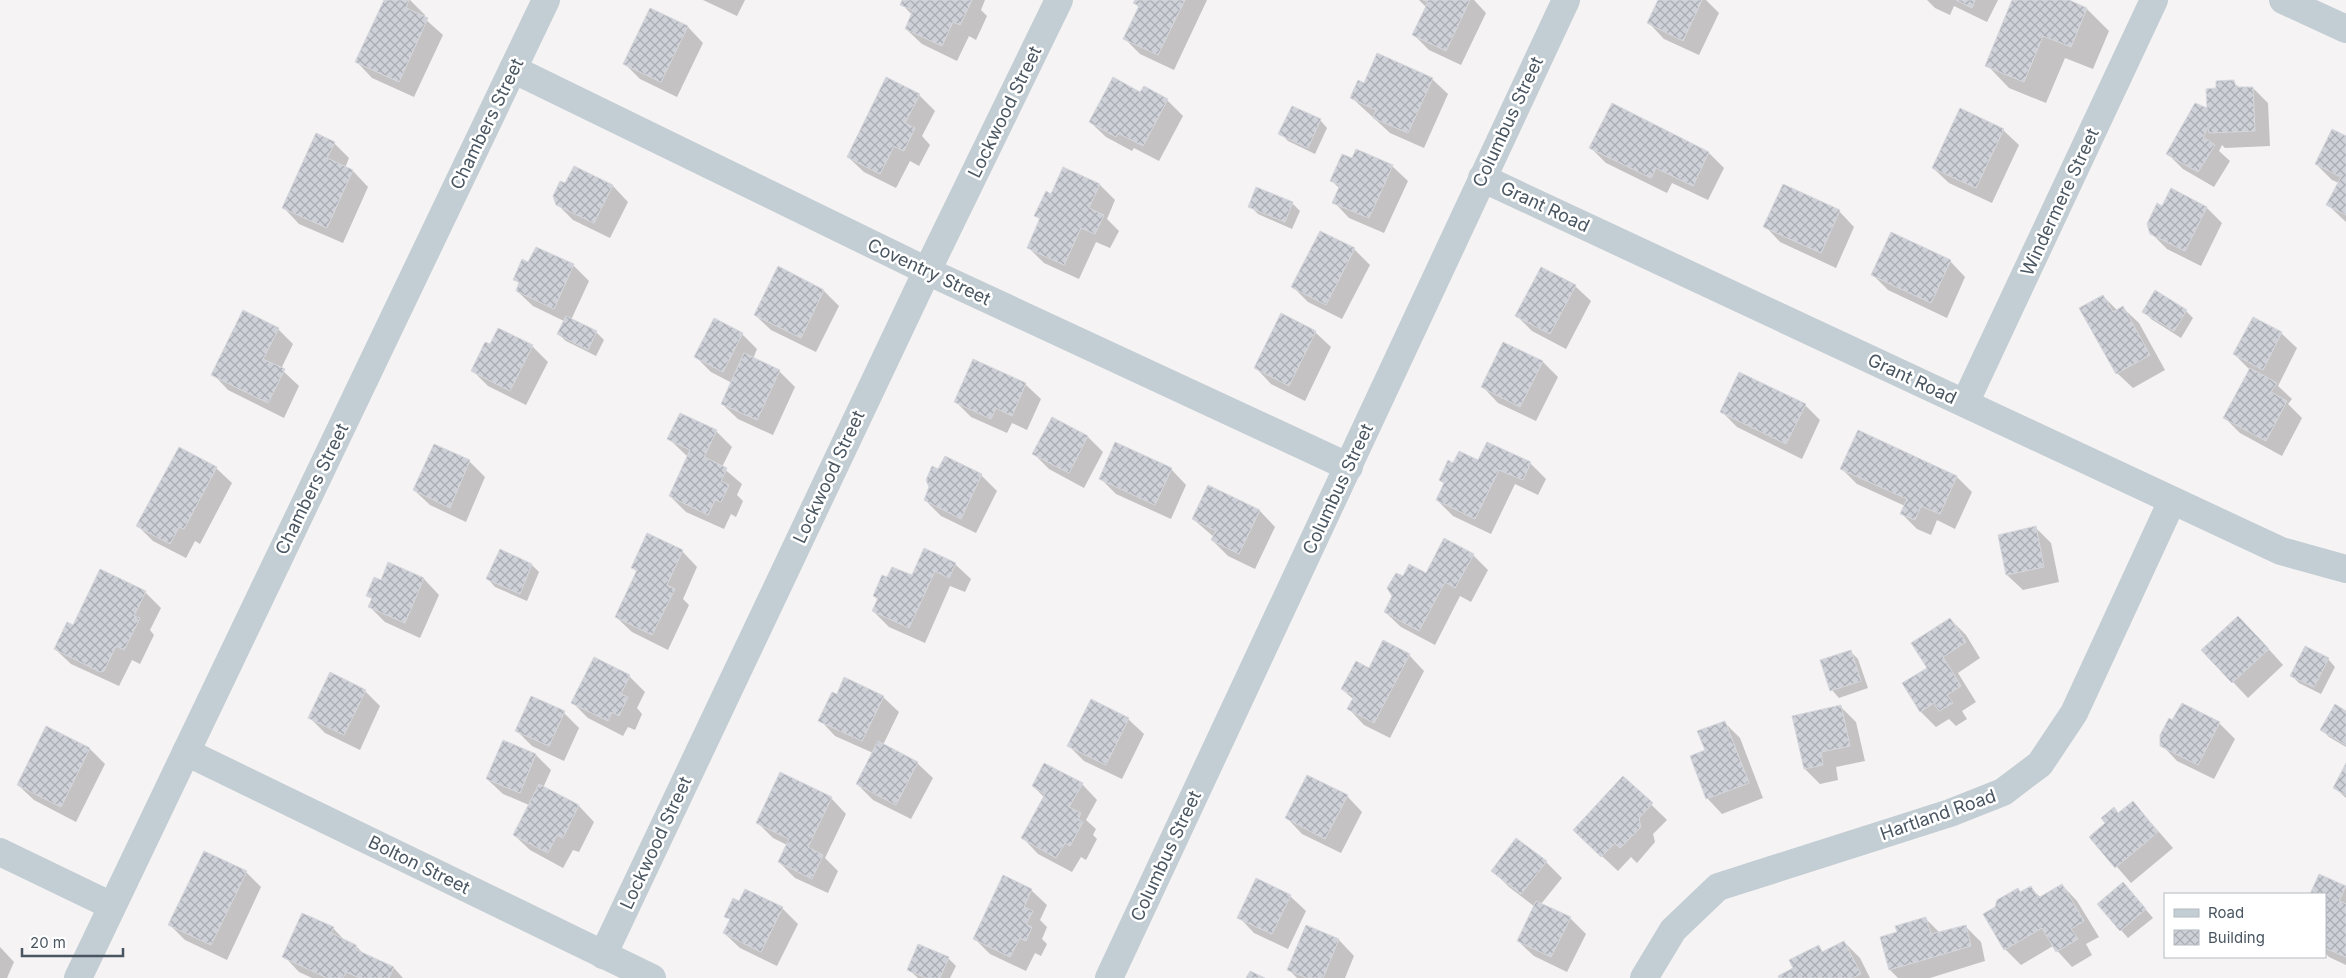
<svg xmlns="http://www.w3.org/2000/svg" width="2346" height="978" font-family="Inter,sans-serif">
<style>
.shadow{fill:#0003}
.building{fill:url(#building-cross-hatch);stroke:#d6d8de}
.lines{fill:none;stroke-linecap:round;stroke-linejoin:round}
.minor{stroke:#c3cdd4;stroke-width:28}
.labels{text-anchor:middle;stroke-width:5;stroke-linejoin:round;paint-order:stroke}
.street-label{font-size:18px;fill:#495661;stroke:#fff}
</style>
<defs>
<pattern id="building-cross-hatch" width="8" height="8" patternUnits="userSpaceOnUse" patternTransform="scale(1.25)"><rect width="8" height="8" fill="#ced1d7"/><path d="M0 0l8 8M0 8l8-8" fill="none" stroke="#a9acb2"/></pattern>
</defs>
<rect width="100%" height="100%" fill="#f5f3f3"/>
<g class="shadow">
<polygon points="385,0 410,0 425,15 424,18 443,35 414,97 372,78 357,62"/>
<polygon points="703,0 745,0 737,16"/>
<polygon points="904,0 985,0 981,10 987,16 976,40 969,36 957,61 922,44 906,29 912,15 902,4"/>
<polygon points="1136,0 1207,0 1174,70 1140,54 1124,38 1139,8 1135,3"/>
<polygon points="1419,0 1474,0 1486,13 1461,65 1429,50 1414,35 1427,8"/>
<polygon points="1660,0 1706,0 1719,13 1699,55 1664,39 1649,23"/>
<polygon points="1927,0 1998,0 1987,22 1954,6 1950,15 1935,8"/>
<polygon points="2014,0 2066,0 2087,9 2109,31 2093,69 2065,58 2046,103 2009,88 1987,65"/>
<polygon points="651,9 688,27 703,43 677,97 640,79 625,64"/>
<polygon points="1432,79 1448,94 1424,148 1390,133 1352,98 1364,84"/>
<polygon points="2233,82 2240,88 2253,88 2268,103 2270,146 2225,148 2222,145 2219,151 2230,161 2214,187 2183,169 2168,154 2208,109 2217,89"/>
<polygon points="1141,94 1167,100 1183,116 1159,161 1134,148 1132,151 1106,137 1090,122"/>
<polygon points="919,95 935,111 922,136 930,145 919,166 910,161 896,188 864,172 848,157"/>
<polygon points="1320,120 1327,128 1315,154 1288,141 1280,133"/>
<polygon points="2003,130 2019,145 1992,203 1949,183 1933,168"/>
<polygon points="2346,138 2346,222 2328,205 2339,183 2332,180 2316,164"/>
<polygon points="334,143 349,158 345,168 353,171 368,187 343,243 299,224 284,208"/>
<polygon points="1591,148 1709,153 1724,168 1708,200 1672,183 1667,193 1606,163"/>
<polygon points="1353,159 1392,166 1408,181 1384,233 1349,218 1334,202 1340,189 1331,180"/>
<polygon points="574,167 613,186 628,202 610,238 573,220 557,204"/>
<polygon points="1064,168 1100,185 1115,200 1107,219 1119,231 1110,248 1096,242 1079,279 1044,263 1028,247 1040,220 1036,216 1052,195"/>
<polygon points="1292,203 1300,211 1292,229 1258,214 1250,206"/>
<polygon points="2207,208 2222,223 2201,266 2167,249 2151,233"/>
<polygon points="1839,211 1854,227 1836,268 1780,242 1765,226"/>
<polygon points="1354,249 1370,265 1342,319 1308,302 1293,287"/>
<polygon points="1950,261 1965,277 1947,318 1888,290 1872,274"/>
<polygon points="529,264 573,265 589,281 571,320 596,332 604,340 596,356 566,341 558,334 564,321 533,306 517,291 520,285 515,279"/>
<polygon points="778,268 824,291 839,306 816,352 771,330 755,315"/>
<polygon points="1575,286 1591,301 1566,349 1532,331 1517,316"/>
<polygon points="2103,296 2118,311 2123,308 2139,323 2165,370 2133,388 2117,373"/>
<polygon points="2144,311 2186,311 2193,318 2181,338 2151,319"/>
<polygon points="278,329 293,344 281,369 299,386 284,418 228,390 213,374"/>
<polygon points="1315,332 1331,347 1305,401 1271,384 1256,368"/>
<polygon points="2281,333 2297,348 2278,386 2292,399 2288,404 2302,418 2282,456 2240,433 2225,418 2250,370 2234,354"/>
<polygon points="742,334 757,349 753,359 779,371 795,387 773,435 738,419 722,404 732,383 711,372 696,357"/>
<polygon points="490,346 532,346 548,362 526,405 488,386 473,371"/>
<polygon points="1543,362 1558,377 1536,421 1498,403 1483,387"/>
<polygon points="1025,384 1041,399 1027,430 1012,423 1007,433 971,417 955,401"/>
<polygon points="1805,405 1820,420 1802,459 1737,427 1721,411"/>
<polygon points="716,431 732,447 722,467 742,484 737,495 743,501 736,517 731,514 724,529 686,512 670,496 688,457 669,439"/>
<polygon points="1859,432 1957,477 1972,492 1955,529 1937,520 1931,535 1917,529 1901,513 1905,506 1857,484 1842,469"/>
<polygon points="1088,437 1103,452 1084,488 1049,469 1034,454"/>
<polygon points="435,446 469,461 485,477 466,522 430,505 414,490"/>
<polygon points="945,458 981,475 997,491 976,533 941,516 925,500"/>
<polygon points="1479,461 1530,463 1546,479 1538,495 1515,484 1491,534 1453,516 1437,500 1445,484 1440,480 1454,465"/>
<polygon points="216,468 232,483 200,544 195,541 186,558 153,541 138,526"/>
<polygon points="1171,469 1186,485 1171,519 1116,494 1100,478"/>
<polygon points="1209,487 1260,511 1275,527 1255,569 1228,556 1212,540 1214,537 1193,519"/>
<polygon points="2036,528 2051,543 2059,582 2023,590 2007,575"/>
<polygon points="500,551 532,565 539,572 527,601 495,587 488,579"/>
<polygon points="682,551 697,567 683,599 689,605 668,650 632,632 616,617 637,572 632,567"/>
<polygon points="1473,555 1488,570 1471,602 1460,596 1435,645 1401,627 1385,612 1403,578 1426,574"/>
<polygon points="389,564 424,579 439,595 420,638 385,622 370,607 372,600 368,595 382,582"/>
<polygon points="955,564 971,579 965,592 950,586 925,643 889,627 873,611 878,600 874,596 888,579 913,577"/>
<polygon points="145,592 161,608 150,630 154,635 140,664 132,660 119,686 71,664 55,649 74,626"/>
<polygon points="1950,619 1966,635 1980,658 1958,673 1976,702 1962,711 1967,719 1956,726 1949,719 1936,727 1921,712 1903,684 1928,668"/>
<polygon points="2254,633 2283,665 2248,698 2233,682"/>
<polygon points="1850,651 1858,659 1868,688 1839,698 1832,690"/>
<polygon points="1409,655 1424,671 1390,738 1364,725 1349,709 1354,700 1342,689 1370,670"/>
<polygon points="2328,659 2335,667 2321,694 2299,683 2292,676"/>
<polygon points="629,676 645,692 637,708 642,714 635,730 628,727 623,736 588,718 573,703"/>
<polygon points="365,691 380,706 360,750 325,733 310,718"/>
<polygon points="837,696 883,697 899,712 883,745 917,763 933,778 911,819 873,800 857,784 873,753 835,736 820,720"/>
<polygon points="1841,707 1856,722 1865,761 1836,767 1838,780 1820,784 1805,769"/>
<polygon points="2346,712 2346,747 2329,737 2321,729"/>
<polygon points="564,713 579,728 564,761 532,746 517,731"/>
<polygon points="1128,719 1144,734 1122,779 1084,761 1069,746"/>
<polygon points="2173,721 2219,723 2235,739 2214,779 2177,761 2162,745"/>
<polygon points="1724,722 1740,738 1763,798 1722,814 1707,798 1706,751"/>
<polygon points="47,728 90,749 105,764 76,822 34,800 18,785"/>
<polygon points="503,742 536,755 551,770 543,788 579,806 594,822 579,852 573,850 563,868 530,850 514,835 529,805 503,794 487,779"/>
<polygon points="2346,766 2346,798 2335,788"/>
<polygon points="1623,777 1667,820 1653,834 1655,842 1637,863 1631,857 1618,871 1590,845"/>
<polygon points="1082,784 1097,800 1086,820 1096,829 1093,835 1097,839 1086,860 1081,857 1072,872 1038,854 1023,838 1044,797 1033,786"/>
<polygon points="1347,796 1362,812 1341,853 1302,834 1287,818"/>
<polygon points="831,798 846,814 825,858 838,871 828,893 795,878 779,862 787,845 773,838 758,823"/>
<polygon points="2133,802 2173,848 2131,883 2091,837"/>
<polygon points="1546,862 1562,878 1541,904 1570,918 1586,934 1567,972 1534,956 1518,941 1535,907 1509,887 1493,871"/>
<polygon points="246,872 261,887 227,960 185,940 170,925"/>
<polygon points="2320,875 2346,888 2346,965 2329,957 2325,953 2325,894 2311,894"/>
<polygon points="2062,885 2077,901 2099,937 2086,944 2092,955 2072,967 2053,946 2021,965 2005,949 1996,908 2018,889 2021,893 2031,888 2041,898"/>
<polygon points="1031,890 1047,905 1040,920 1047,927 1042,939 1047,944 1041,956 1035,953 1026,971 990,954 975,939"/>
<polygon points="2130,891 2153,918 2128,938 2121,930"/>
<polygon points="1290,896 1306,911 1288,949 1254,933 1239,917"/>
<polygon points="740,903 782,908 798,924 777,966 740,948 724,933 731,921 726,916"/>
<polygon points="1926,919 1940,933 1965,926 1981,942 1985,961 1930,978 1898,978 1890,970 1881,938 1899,932"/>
<polygon points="1306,927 1339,940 1354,956 1345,978 1297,978 1289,970"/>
<polygon points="333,928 346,942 356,946 364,954 394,968 403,978 312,978 299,972 284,956"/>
<polygon points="1844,942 1860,958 1870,978 1780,978 1819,947 1824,953"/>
<polygon points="0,947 14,962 7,978 0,978"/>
<polygon points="948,958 956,966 950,978 918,978 908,969"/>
</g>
<g class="building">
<polygon points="384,0 409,0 406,8 428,18 399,82 355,62"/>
<polygon points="902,0 972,0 960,25 953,22 942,46 905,29 913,10 900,5"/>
<polygon points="1135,0 1185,0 1158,55 1123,39 1139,6 1133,3"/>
<polygon points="1423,0 1470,0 1446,51 1412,35 1428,2"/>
<polygon points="1658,0 1702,0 1683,41 1647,23"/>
<polygon points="1956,0 1975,0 1972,8"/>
<polygon points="2012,0 2069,0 2087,8 2071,47 2043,36 2024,82 1985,66"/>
<polygon points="650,8 688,26 661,82 623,64"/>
<polygon points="1377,53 1433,78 1408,133 1373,118 1376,110 1350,98 1358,80 1364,83"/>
<polygon points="886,77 920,94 905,123 915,128 904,151 894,146 880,174 847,157"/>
<polygon points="1113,77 1140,92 1144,86 1168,99 1143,146 1118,133 1116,137 1089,122"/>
<polygon points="2234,80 2236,87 2253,87 2255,131 2209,133 2208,127 2203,137 2215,145 2198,172 2166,154 2195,103 2207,108 2206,89 2216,88 2216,81"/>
<polygon points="1612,103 1709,152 1693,186 1656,168 1651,178 1589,148"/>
<polygon points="1292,106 1321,119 1308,148 1278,134"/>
<polygon points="1960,108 2004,129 1976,188 1932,168"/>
<polygon points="2332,129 2346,136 2346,215 2326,205 2341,177 2315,164"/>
<polygon points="316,133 335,142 327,158 353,170 327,228 282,208"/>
<polygon points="1356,149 1393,165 1369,218 1332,203 1340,185 1330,181 1342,154 1352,158"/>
<polygon points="574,166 613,185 594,223 556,205 553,196 560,181 565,183"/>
<polygon points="1063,167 1100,184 1089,208 1104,215 1095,234 1081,228 1064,265 1027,248 1040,218 1034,216 1046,191 1051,194"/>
<polygon points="1783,184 1840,210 1821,253 1763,227"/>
<polygon points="1256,187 1293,202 1285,222 1248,207"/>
<polygon points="2171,188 2207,207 2185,251 2150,234 2147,224 2157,203 2162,206"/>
<polygon points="1320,231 1355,248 1326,305 1291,287"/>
<polygon points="1891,232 1951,260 1931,303 1871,275"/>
<polygon points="536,247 574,264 554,309 516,291 519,282 513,280 522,259 528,262"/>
<polygon points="778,266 824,290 801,338 754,315"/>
<polygon points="1541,267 1576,285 1550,334 1515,316"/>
<polygon points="2155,290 2187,310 2174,331 2142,312"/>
<polygon points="2103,295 2113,312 2123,306 2150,355 2116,374 2079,308"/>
<polygon points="243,310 279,328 263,359 285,369 268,403 211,375"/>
<polygon points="1281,313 1316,331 1289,386 1254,368"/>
<polygon points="566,316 597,331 588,350 557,334"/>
<polygon points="2253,317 2282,332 2263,370 2233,354"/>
<polygon points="714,318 743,333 723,372 694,357"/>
<polygon points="498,328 533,345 510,391 471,371 485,342 490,344"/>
<polygon points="1503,342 1543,361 1520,407 1481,387"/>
<polygon points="744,353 780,370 757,420 721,404"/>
<polygon points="973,359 1026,383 1012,416 996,408 991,419 954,402"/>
<polygon points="2250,368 2277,383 2271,392 2287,401 2266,441 2223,418"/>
<polygon points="1739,372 1806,404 1786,444 1720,412"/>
<polygon points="680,413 717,430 704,457 727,468 721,481 729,485 721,502 715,500 708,515 669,496 690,450 667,439"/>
<polygon points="1052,417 1088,436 1069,473 1032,454"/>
<polygon points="1858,430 1957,476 1940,514 1921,506 1915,520 1900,514 1907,499 1840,469"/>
<polygon points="1115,442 1172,468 1155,505 1099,479"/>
<polygon points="1487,442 1531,462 1523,480 1499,470 1475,519 1436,500 1444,483 1439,480 1448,460 1453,463 1459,451 1478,460"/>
<polygon points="434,444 470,460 450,508 413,490"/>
<polygon points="179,447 217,467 184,529 179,527 170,544 136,526"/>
<polygon points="945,456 982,474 961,519 924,500 929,487 926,480 932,466 938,469"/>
<polygon points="1208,485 1260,510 1239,554 1211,540 1216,531 1192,519"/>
<polygon points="2036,526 2044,567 2006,575 1998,535"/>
<polygon points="647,533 683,550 667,585 675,589 652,635 615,617 637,570 631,568"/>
<polygon points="1444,538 1474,554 1455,588 1445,582 1419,631 1384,612 1392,596 1387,588 1396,573 1403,576 1409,564 1426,573"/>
<polygon points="924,548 956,563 949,578 935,571 909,628 872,611 878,598 873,596 882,575 887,577 892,567 912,575"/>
<polygon points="500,549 532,564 520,594 486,579"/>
<polygon points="388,562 424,578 405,623 368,607 372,598 366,596 374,577 381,580"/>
<polygon points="100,569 146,591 134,616 140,618 124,650 116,646 104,671 100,672 54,649 67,622 73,625"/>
<polygon points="2238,616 2269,649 2232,683 2201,650"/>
<polygon points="1950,618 1966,642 1943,657 1961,686 1947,695 1953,703 1939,711 1934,703 1920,712 1902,683 1927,668 1911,643"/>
<polygon points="1383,640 1410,654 1374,723 1347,709 1354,696 1341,689 1356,661 1369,668"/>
<polygon points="2305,646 2329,658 2314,687 2290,676"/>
<polygon points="1851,650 1861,681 1830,691 1820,660"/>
<polygon points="594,657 630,675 621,694 628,697 619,716 612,712 608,721 571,703"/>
<polygon points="330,672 366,690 344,735 308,718"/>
<polygon points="844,677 884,696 862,741 818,721 832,692 837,694"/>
<polygon points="531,696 565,711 549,746 515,731"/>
<polygon points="1091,699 1129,718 1106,765 1067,746"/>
<polygon points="2182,703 2220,722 2198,765 2160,746 2160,735 2169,718 2172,720"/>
<polygon points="2335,704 2346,711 2346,745 2320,730"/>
<polygon points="1841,705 1850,746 1821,752 1823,765 1804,769 1792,716"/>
<polygon points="1725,721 1749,783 1706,799 1690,756 1705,750 1697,731"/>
<polygon points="46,726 90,748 61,807 17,785"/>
<polygon points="503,740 536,754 520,793 486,779"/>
<polygon points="878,741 918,762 896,805 856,784"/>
<polygon points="1044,763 1083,783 1069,807 1081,813 1078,820 1083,822 1070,846 1065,843 1056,858 1021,838 1045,794 1032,786"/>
<polygon points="2346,763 2346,795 2333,788"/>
<polygon points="780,772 832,797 808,847 823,855 812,879 778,862 789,839 756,823"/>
<polygon points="1307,775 1348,795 1325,839 1285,818"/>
<polygon points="1623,776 1653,803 1639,818 1641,827 1620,848 1615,843 1601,857 1573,830"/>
<polygon points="539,784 579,805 563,838 557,835 548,853 513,835"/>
<polygon points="2133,801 2158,832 2115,868 2089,837 2105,823 2101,818 2114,807 2118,813"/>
<polygon points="1516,838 1547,861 1521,894 1491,871"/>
<polygon points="204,851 247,871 211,945 168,925"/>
<polygon points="2319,874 2346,886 2339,901 2346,904 2346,957 2325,948 2325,894 2310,894"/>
<polygon points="1003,875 1032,889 1024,907 1033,911 1026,924 1032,927 1026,941 1020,938 1010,957 973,939"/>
<polygon points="1256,878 1291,895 1272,934 1237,918"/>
<polygon points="2123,882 2146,909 2120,931 2097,904"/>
<polygon points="2062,884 2084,921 2071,929 2078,939 2056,952 2042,928 2004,950 1983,914 1995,907 1997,900 2018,888 2020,892 2031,886 2038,898"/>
<polygon points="745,889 783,907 761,952 723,933 730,919 724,917 733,898 739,901"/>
<polygon points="1536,901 1571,917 1551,957 1517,941"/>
<polygon points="302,913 334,927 331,933 356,945 357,950 394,967 389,978 360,978 346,972 343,978 327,978 282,957"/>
<polygon points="1926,917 1931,934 1966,925 1971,946 1889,970 1880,937 1897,932 1895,926"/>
<polygon points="1306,925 1339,939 1323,978 1307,978 1287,970"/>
<polygon points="1844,941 1861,974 1852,978 1779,978 1778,976 1793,968 1789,960 1819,945 1822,952"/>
<polygon points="918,944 949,957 940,978 926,978 907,970"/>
<polygon points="1250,971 1265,978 1246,978"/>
</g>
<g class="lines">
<g class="minor">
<polyline points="2283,0 2346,29"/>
<polyline points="513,69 927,271 1349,467"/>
<polyline points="1482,178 2281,551 2346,569"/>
<polyline points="1965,403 2154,0"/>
<polyline points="186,752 652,978"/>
<polyline points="0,852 112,906"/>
<polyline points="603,955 927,271 1059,0"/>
<polyline points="78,978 546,0"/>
<polyline points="1109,978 1566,0"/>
<polyline points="1644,978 1673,930 1718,887 1950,813 2003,792 2040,764 2074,713 2172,501"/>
</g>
</g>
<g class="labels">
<g class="street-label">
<text transform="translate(1005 112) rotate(-64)" y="6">Lockwood Street</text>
<text transform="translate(1508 122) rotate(-65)" y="6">Columbus Street</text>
<text transform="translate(487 124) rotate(-64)" y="6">Chambers Street</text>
<text transform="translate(2060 202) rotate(-65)" y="6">Windermere Street</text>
<text transform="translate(1545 207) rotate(25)" y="6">Grant Road</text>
<text transform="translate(929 272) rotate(25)" y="6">Coventry Street</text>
<text transform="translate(1912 379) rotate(25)" y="6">Grant Road</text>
<text transform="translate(829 477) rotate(-65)" y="6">Lockwood Street</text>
<text transform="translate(312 489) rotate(-64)" y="6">Chambers Street</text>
<text transform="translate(1338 489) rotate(-65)" y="6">Columbus Street</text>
<text transform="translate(1938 815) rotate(-19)" y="6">Hartland Road</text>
<text transform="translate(656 843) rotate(-65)" y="6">Lockwood Street</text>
<text transform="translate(1166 856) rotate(-65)" y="6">Columbus Street</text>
<text transform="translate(419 865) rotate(26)" y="6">Bolton Street</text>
</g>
</g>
<rect x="2164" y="893" width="162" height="65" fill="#ffffff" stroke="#b6bbc0"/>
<rect x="2174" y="909" width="25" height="8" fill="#c3cdd4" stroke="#b6bbc0"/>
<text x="2208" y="918" font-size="15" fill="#495661">Road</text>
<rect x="2174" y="930" width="25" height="15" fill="url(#building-cross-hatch)" stroke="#b6bbc0"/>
<text x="2208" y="943" font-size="15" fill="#495661">Building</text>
<path d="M22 948v8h101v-8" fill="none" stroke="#495661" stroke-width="2.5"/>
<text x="30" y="948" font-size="15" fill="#495661" stroke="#ffffff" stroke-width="4" paint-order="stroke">20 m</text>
</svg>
